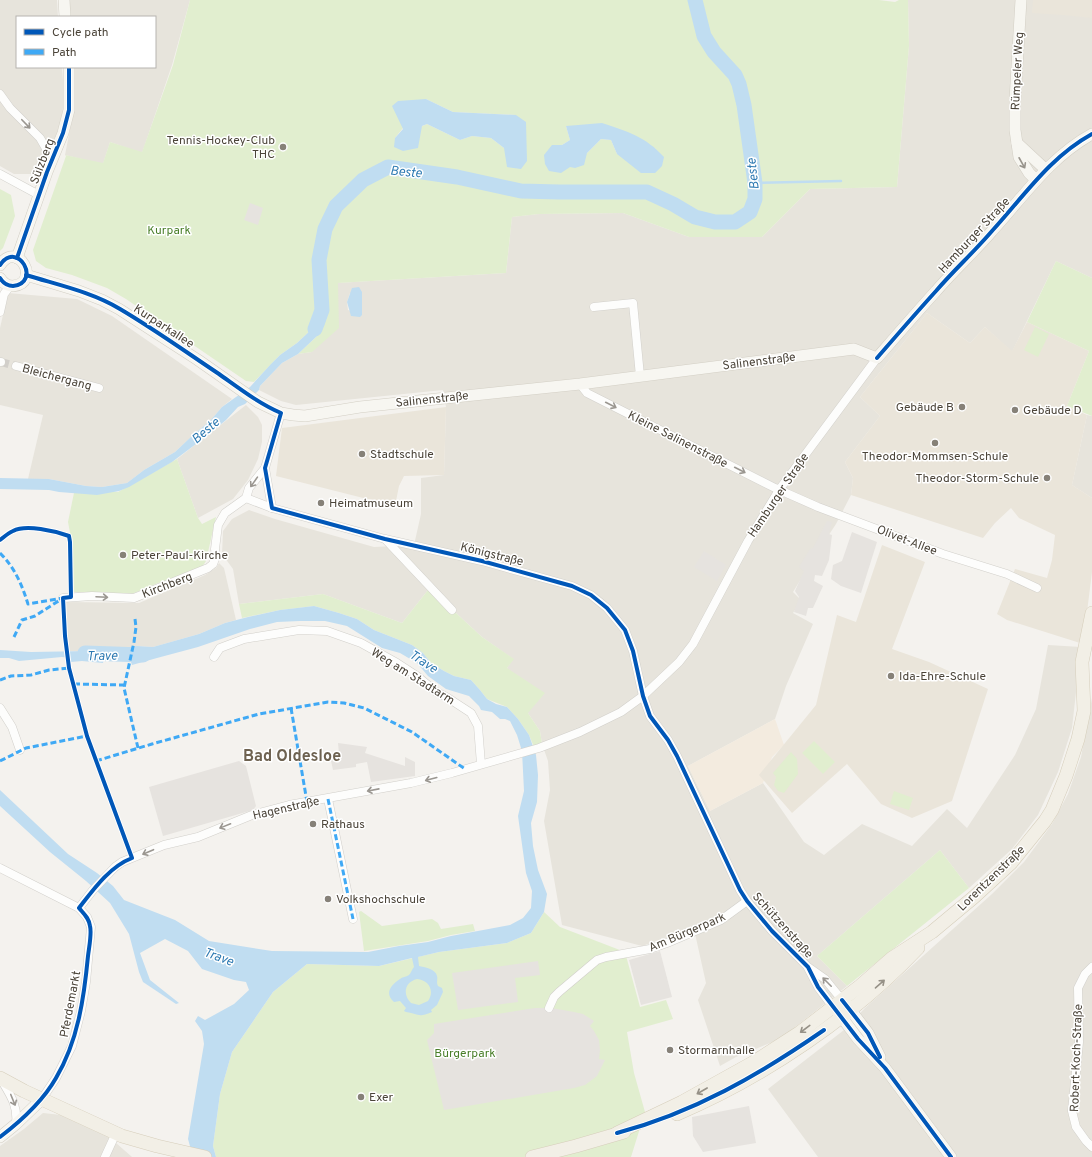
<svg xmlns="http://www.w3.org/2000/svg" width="1092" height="1157" font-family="Overpass,sans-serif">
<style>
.residential{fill:#e7e4dc;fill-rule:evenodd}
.commercial{fill:#f3ebdf}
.education{fill:#eae5da}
.green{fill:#e1eecf;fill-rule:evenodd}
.parking{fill:#e6e3df}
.water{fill:#c0ddf1;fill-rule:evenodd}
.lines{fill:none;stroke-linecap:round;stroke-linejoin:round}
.stream{stroke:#c0ddf1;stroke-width:2.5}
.river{stroke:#c0ddf1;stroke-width:15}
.street-tunnel{stroke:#d2cfca;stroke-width:8;stroke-dasharray:8 4;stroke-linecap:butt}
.street-casing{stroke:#d2d0cb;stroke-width:9}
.secondary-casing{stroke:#d3cfc5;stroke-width:12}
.primary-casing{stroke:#d6cebb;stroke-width:14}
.street{stroke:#fdfdfc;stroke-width:8}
.secondary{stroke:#f7f6f1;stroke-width:11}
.primary{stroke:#f2efe6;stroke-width:13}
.quiet{stroke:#3fa9f5;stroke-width:3;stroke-dasharray:6 3;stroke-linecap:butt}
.cycleway-casing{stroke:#fff;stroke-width:6}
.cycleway{stroke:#0057b8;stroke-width:4}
.oneway{stroke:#9b9791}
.oneway2{stroke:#98948c}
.oneway3{stroke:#969187}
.poi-dot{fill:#868178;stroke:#fff;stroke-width:1.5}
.labels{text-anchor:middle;stroke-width:3;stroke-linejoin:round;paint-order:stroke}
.street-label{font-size:12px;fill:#4b4439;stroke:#fff}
.poi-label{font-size:12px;fill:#4b4439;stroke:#fff;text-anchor:start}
.park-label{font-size:12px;fill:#4a7f2a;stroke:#fff}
.water-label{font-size:13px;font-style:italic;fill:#2e7ab2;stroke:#fff}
.district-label{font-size:16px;font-weight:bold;fill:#6e6250;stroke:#fff}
</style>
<rect width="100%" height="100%" fill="#f4f2ee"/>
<g class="residential">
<polygon points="0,0 57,0 58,17 17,17 17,67 62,67 64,94 62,120 53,142 39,169 32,174 14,174 0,166"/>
<polygon points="69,0 190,0 172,65 142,153 110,142 103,164 65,155 73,114 73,67 155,67 155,17 71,17"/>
<path d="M 908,0 L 1092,0 L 1092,278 L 1056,261 L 1012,352 L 985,327 L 970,343 L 927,313 L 860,397 L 880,416 L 845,462 L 853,478 L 851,495 L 836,524 L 815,556 L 793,592 L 801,600 L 793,613 L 813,624 L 786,686 L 775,719 L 688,766 L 710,811 L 763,783 L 804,842 L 824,855 L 862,824 L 912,846 L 947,809 L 967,828 L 1015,755 L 1036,709 L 1048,645 L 1081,647 L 1072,728 L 1058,772 L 1038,815 L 1012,849 L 969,888 L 940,850 L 817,956 L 847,986 L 780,1039 L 736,1057 L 720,1066 L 698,1000 L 706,983 L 694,929 L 642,946 L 562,925 L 544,821 L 550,790 L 548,761 L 542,744 L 540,731 L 528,713 L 507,668 L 513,659 L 482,637 L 456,613 L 447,611 L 428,590 L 402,623 L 323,594 L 239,604 L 233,569 L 222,554 L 223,531 L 232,519 L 249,510 L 275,519 L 374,547 L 414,545 L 421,514 L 421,478 L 444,475 L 446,407 L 443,390 L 296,405 L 281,401 L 259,390 L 260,386 L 282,363 L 298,354 L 312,352 L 337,283 L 506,273 L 512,217 L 539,214 L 623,213 L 689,237 L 762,237 L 810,189 L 897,187 L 909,46 ZM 362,292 L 362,315 L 348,310 L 347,302 L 350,293 Z"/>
<polygon points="8,293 77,299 112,316 232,399 222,407 210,421 193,435 175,452 144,470 127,483 102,487 86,486 49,479 28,479 43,415 0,405 0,328"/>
<polygon points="246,405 258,417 262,425 262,442 258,459 248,480 233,499 198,518 177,459"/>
<polygon points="1087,415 1092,416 1092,498 1072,485"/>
<polygon points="219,563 224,568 236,620 225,623 199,634 153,647 137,646 127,652 69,651 66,633 66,602 139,603 205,575 216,568"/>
<polygon points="1092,698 1092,1157 818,1157 768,1089 844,1030 865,1008 992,894 1024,862 1052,824 1068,794 1081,757"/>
<polygon points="43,1113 61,1115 108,1136 132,1157 0,1157 0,1146 24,1129"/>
</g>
<polygon class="commercial" points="775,719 784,745 772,757 763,783 710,811 688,766"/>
<g class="education">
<polygon points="1033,0 1092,0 1092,18 1063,15 1032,13"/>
<polygon points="927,313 970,343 985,327 1012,351 1027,322 1089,351 1067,406 1087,415 1072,485 1092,498 1092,572 1087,612 1080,643 1007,620 997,614 1015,569 1047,578 1052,560 1055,535 1019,518 1011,508 995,523 983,538 851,495 853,478 845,462 880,416 860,397"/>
<polygon points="446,407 444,475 404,476 399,486 395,506 276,476 282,428"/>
<polygon points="882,545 925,562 892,649 929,662 988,689 952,801 912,818 881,804 847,764 792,813 759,775 816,705 837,615 856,622"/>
</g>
<g class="green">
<path d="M 190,0 L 879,0 L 895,2 L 899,0 L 908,0 L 909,46 L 897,187 L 810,189 L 762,237 L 689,237 L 623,213 L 539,214 L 512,217 L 506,273 L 338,283 L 339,328 L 312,352 L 298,354 L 316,337 L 322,310 L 313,328 L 297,343 L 280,355 L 254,382 L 246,381 L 126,299 L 107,288 L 72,275 L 46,268 L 36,261 L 33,250 L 66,156 L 65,155 L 103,163 L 110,142 L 142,152 L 173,65 ZM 426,99 L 453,112 L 516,115 L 504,148 L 491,138 L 472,136 L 460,140 L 427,124 L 395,138 ZM 566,126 L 656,149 L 617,154 L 611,140 L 601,139 L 587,153 L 570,167 L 562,145 L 570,140 Z"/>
<polygon points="0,189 11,195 15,216 3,248 0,251"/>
<polygon points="1056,261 1092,278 1092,416 1067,406 1089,351 1027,322"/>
<polygon points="1035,327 1049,334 1038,357 1024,350"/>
<polygon points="177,459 198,518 202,524 216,517 206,561 202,567 185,575 158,583 132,594 73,592 71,538 68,522 75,488 118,492"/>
<polygon points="428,590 447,611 456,613 482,637 514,659 507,668 545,693 528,713 540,731 542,744 534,747 529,735 518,719 507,707 487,699 480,690 471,680 454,676 444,671 431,663 423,653 412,645 374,630 357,619 339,613 314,606 280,610 242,618 239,604 323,594 402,623"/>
<polygon points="814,741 835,762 823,774 802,753"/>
<polygon points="791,752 797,759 798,774 784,793 778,791 774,785 776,777 773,773"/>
<polygon points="894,791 913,798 909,810 890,804"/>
<polygon points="940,850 969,888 847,986 817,956"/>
<polygon points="361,911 382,926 432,919 438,923 441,929 473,924 475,931 451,935 428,941 364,951 359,912"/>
<polygon points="544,912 560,927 625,952 640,1007 666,1000 673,1019 627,1032 634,1073 645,1112 631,1157 216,1157 213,1146 220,1094 232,1052 273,992 307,964 379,966 439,952 507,943 531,933"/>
</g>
<g class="parking">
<polygon points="250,203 263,208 258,225 244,220"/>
<polygon points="827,521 832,522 829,534 832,535 829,560 822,576 815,575 814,581 823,586 813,608 808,608 806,616 794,612 799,597 795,591 804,571 799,567 810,549 813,548"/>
<polygon points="852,532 877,542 861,593 841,586 831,579 833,565 842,561"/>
<polygon points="704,551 726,565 717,581 694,567"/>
<polygon points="338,743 367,747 365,753 405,766 405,757 415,762 415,776 371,782 367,762 356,764 356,767 333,770 330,756 339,754"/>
<polygon points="239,761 246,766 256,806 253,810 163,836 149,787"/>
<polygon points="660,951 672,997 641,1005 629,960"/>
<polygon points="538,961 540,975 515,978 518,1002 458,1010 452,973"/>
<polygon points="535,1008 552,1008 574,1012 583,1014 594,1021 590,1026 594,1031 599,1040 600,1050 599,1059 605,1060 597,1076 585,1085 574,1088 444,1110 427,1040 434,1033 434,1024"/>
<polygon points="749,1106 756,1143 703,1152 693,1136 692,1117"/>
</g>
<g class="water">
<polygon points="426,99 453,112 516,115 526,122 527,161 521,169 507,167 504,148 491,138 472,136 460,140 427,124 422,126 418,148 403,151 394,147 395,138 403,129 392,106 398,101"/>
<path d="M 602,123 C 627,131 646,137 664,157 L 662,166 L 655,173 L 641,173 L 617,154 L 611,140 L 601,139 L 587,153 L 584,165 L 575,168 L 570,167 L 561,173 L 549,171 L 545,164 L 544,155 L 552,145 L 562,145 L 570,140 L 566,126 Z"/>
<polygon points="359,287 362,292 362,315 360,317 351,316 347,302 352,288"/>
<polygon points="322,310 327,316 324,326 316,337 298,354 282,363 260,386 259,390 245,404 238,407 226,420 208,435 172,462 129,487 119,491 97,495 59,492 49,490 0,489 0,478 49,479 86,486 102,487 127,483 144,470 175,452 193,435 210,421 222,407 250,387 271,364 280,355 297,343 313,328"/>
<path d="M 314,606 L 339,613 L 357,619 L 374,630 L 412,645 L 423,653 L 431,663 L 444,671 L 454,676 L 471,680 L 480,690 L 487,699 L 496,704 L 507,707 L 518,719 L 529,735 L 536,755 L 538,775 L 537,802 L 531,823 L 533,846 L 538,870 L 547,894 L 544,912 L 531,933 L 507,943 L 439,952 L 418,957 L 419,966 C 424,967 436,969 437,976 C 438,979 436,982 438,986 L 442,988 L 443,992 L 437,1005 L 431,1010 L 432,1012 C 418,1018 419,1014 406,1012 L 404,1011 L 406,1008 L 400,1001 L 394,1002 C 384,993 391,985 400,979 C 402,977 406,977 409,975 C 411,973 412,969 414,967 L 412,958 L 379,966 L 307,964 L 273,992 L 232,1052 L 220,1094 L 213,1146 L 216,1157 L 193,1157 L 188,1139 L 204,1044 L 202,1031 L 195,1021 L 198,1016 L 205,1020 L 234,1004 L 249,990 L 246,982 L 234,980 L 202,969 L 188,951 L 165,939 L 140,953 L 150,980 L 179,1003 L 176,1004 L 143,982 L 139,972 L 129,934 L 110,903 L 86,881 L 50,852 L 0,806 L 0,790 L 68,854 L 97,873 L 113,886 L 124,900 L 175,920 L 209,941 L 272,951 L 368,952 L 399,946 L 428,942 L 451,936 L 510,925 L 523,918 L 531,908 L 532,891 L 526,873 L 518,816 L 524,791 L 522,751 L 517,735 L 510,721 L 505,719 L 500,719 L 492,712 L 481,710 L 479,706 L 469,696 L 446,689 L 428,676 L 417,663 L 400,653 L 382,648 L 347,626 L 325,621 L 300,621 L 277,622 L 250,629 L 198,647 L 157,658 L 132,665 L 130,659 L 122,657 L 123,652 L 127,652 L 131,647 L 137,646 L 153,647 L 199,634 L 225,623 L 248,617 L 280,610 ZM 417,979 C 429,980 435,991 428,1001 L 419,1005 L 411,1003 C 402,994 405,982 417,979 Z"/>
<polygon points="0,650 31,652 88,651 106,652 103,663 82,661 71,662 70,658 62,657 19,661 9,658 0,658"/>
</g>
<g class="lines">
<polyline class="stream" points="755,183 841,181"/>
<g class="river">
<polyline points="315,329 322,310 319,260 325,229 336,206 363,180 388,167 457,177 521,191 559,192 647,192 673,204 695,217 715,222 735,222 750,212 755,199 755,183 744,105 739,84 735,75 714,52 704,36 695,0"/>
<polyline points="85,653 143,655"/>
</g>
<polyline class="street-tunnel" points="1,362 16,366"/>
<g class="street-casing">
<g id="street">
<polyline points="0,94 10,108 40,138 52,159"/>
<polyline points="0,174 39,195"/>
<polyline points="594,307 633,303 640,376"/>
<polyline points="0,312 4,294 10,286"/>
<polyline points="0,362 1,362"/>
<polyline points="16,366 99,388"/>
<polyline points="580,384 587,393 775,488 818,507 943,554 1007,574 1037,588"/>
<polyline points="265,468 272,508"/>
<polyline points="246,498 272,508 385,539 482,561 561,583 572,586 591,595 607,608 625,630 633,651 643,696 650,716 668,740 677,756 740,890 747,901 772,931 808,967 825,979 842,1000"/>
<polyline points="385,539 452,610"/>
<polyline points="63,598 92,596 134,598 208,568 213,564 216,556 215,549 218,525 225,513 246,498 249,488 265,468 281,413"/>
<polyline points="214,657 220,648 244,639 299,630 327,631 361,643 397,663 417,676 435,691 448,698 471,713 478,726 481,764"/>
<polyline points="0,708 12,727 20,750"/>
<polyline points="328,799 353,919"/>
<polyline points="0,868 79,908 87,917 91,927 86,982 81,1011 72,1046 56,1078 42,1099"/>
<polyline points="79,908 93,890 115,867 122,862 164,845 198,837 252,815 289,805 411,783 452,773 539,748 580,732 621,712 643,696 679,662 693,644 748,541 779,490 877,358"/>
<polyline points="1092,967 1085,974 1078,988 1079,1042 1072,1111 1076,1127 1086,1141 1092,1147"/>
<polyline points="808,968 818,987 833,1007"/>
<polyline points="549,1008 554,997 559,992 597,960 606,957 650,949 667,943 721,920 747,901"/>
<path d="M 2,1081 C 11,1096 18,1106 16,1124"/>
<polyline points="105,1157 116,1133"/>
</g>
</g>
<g class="secondary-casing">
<g id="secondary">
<polyline points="64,0 65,17"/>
<polyline points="1021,0 1015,100 1015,130 1019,157 1029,173 1036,180"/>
<polyline points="1017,143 1045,169"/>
<polyline points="17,258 47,172 63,133 69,110 69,67"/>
<path d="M 0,265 C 18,239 42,283 13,286 C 8,286 3,283 0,278"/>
<path d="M 26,275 L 79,291 L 102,300 L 119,309 L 198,360 L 258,402 L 281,413 L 293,415 L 305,416 L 360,407 L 580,384 L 854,349 L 877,358 C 897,335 916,313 936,291 C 954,270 974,252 992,231 C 1024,196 1050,157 1092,134"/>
<polyline points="846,1004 868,1033 880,1057"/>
<polyline points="837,1011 858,1039 885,1068 951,1157"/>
<polyline points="0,1137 16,1124 42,1099"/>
</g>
</g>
<g class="primary-casing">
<g id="primary">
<polyline points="0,1078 24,1091 122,1136 157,1146 205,1157"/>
<path d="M 677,1114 C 764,1077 853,1017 918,948"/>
<polyline points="617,1133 682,1102 754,1062 799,1033 860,986 892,958 932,932 974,897 1011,863 1045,821 1052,810 1066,776 1078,739 1084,711 1082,662 1092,613"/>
<polyline points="532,1157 576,1146 624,1132"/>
</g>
</g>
<use href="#street" class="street"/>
<use href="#secondary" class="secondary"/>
<use href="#primary" class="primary"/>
<g class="quiet">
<path d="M 0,553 C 15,568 22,585 28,604 L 63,598"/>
<polyline points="135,619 136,627 134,642 124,688 138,748"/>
<polyline points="14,637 22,620 35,616 60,600"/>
<polyline points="0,680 11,676 31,675 49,670 69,668"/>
<polyline points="74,684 124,685"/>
<polyline points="291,708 307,802"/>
<polyline points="0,761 26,748 87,736"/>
<polyline points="96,761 152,744 259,714 328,702 344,703 364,708 412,732 465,769"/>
<polyline points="328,799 353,919"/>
</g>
<g class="cycleway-casing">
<g id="cycleway">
<polyline points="17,258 47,172 63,133 69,110 69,67"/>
<path d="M 0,265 C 18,239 42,283 13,286 C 8,286 3,283 0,278"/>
<path d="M 26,275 C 58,285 92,292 120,309 C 154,329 186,352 219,374 C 239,388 258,403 281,413 L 265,468 L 272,508 L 385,539 L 482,561 L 561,583 L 572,586 L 591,595 L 607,608 L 625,630 L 633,651 L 643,696 L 650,716 L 668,740 L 677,756 L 740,890 L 747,901 L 772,931 L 808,967 L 818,987 L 858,1039 L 885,1068 L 951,1157"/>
<path d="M 877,358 C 897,335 916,313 936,291 C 954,270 974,252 992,231 C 1024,196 1050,157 1092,134"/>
<path d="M 0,540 C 4,537 8,533 13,531 C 26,524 55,531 69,536 L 70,542 L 71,597 L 63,598 L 65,636 L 69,668 L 87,736 L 132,858 C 109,867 93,890 79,908 C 84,914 89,918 90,926 C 92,934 89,947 88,956 C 84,998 78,1041 56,1078 C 43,1101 21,1121 0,1137"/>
<polyline points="842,1000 868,1033 880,1057"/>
<path d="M 617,1133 C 693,1113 759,1075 824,1030"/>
</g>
</g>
<use href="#cycleway" class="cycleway"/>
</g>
<defs><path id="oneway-shaft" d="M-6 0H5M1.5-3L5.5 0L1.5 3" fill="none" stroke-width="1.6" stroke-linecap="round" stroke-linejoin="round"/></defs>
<g class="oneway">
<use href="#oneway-shaft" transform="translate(26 124) rotate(46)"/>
<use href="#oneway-shaft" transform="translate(611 405) rotate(27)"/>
<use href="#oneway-shaft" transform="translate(740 470) rotate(27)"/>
<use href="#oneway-shaft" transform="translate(254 482) rotate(125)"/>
<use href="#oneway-shaft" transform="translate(102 597) rotate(3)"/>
<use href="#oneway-shaft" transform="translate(431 779) rotate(165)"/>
<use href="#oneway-shaft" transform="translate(373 790) rotate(169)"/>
<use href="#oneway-shaft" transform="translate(225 826) rotate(158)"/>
<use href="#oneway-shaft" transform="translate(148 852) rotate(157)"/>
<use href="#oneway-shaft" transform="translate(827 982) rotate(-135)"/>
<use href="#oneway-shaft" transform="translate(13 1100) rotate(68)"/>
</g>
<use class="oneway2" href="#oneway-shaft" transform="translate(1022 163) rotate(61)"/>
<g class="oneway3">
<use href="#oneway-shaft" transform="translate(880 984) rotate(-41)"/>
<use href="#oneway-shaft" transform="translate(805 1029) rotate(143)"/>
<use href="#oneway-shaft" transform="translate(702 1091) rotate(150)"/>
</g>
<g class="poi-dot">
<circle cx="283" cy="147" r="4"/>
<circle cx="962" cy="407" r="4"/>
<circle cx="1015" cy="410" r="4"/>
<circle cx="935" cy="443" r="4"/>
<circle cx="362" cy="454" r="4"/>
<circle cx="1047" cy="478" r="4"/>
<circle cx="321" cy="503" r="4"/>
<circle cx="123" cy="555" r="4"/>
<circle cx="891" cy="676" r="4"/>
<circle cx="313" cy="824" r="4"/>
<circle cx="328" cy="899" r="4"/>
<circle cx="670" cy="1050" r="4"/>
<circle cx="361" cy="1097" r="4"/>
</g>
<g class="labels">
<g class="street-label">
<text transform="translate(1017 71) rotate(-87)" y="4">Rümpeler Weg</text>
<text transform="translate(42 161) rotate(-69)" y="4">Sülzberg</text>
<text transform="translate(974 235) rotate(-47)" y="4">Hamburger Straße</text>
<text transform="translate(164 326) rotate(33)" y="4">Kurparkallee</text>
<text transform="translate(759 361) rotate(-7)" y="4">Salinenstraße</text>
<text transform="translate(57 377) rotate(15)" y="4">Bleichergang</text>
<text transform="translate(432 399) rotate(-6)" y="4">Salinenstraße</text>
<text transform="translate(678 439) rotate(27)" y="4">Kleine Salinenstraße</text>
<text transform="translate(778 495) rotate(-56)" y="4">Hamburger Straße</text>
<text transform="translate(907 540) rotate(21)" y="4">Olivet-Allee</text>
<text transform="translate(492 554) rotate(14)" y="4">Königstraße</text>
<text transform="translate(167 585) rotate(-21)" y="4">Kirchberg</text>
<text transform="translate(413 676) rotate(32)" y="4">Weg am Stadtarm</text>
<text transform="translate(286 808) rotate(-13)" y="4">Hagenstraße</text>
<text transform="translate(991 878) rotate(-44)" y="4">Lorentzenstraße</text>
<text transform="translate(783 925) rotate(48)" y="4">Schützenstraße</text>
<text transform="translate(687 932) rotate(-23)" y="4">Am Bürgerpark</text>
<text transform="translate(70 1004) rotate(-79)" y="4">Pferdemarkt</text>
<text transform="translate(1076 1058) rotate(-88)" y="4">Robert-Koch-Straße</text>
</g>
<g class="poi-label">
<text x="275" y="144" text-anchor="end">Tennis-Hockey-Club<tspan x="275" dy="14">THC</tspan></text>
<text x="954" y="411" text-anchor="end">Gebäude B</text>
<text x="1023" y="414">Gebäude D</text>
<text x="370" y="458">Stadtschule</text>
<text x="935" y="460" text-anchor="middle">Theodor-Mommsen-Schule</text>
<text x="1039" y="482" text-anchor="end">Theodor-Storm-Schule</text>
<text x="329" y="507">Heimatmuseum</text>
<text x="131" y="559">Peter-Paul-Kirche</text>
<text x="899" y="680">Ida-Ehre-Schule</text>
<text x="321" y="828">Rathaus</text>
<text x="336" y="903">Volkshochschule</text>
<text x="678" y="1054">Stormarnhalle</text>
<text x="369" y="1101">Exer</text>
</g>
<g class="park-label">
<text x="169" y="234">Kurpark</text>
<text x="465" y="1057">Bürgerpark</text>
</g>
<g class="water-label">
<text transform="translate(406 171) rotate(5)" y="5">Beste</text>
<text transform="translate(752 174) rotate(-96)" y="5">Beste</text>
<text transform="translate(205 430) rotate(-41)" y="5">Beste</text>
<text transform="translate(102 655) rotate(-1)" y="5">Trave</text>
<text transform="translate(424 661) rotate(33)" y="5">Trave</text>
<text transform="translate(219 956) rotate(20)" y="5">Trave</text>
</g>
<g class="district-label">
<text x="292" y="761">Bad Oldesloe</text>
</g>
</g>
<rect x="16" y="16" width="140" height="52" fill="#ffffff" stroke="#b7b4b0"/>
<rect x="24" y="29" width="20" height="6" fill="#0057b8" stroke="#b7b4b0"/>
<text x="52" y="36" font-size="12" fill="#4b4439">Cycle path</text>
<rect x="24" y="49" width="20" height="6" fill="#3fa9f5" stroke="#b7b4b0"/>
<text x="52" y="56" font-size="12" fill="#4b4439">Path</text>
</svg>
